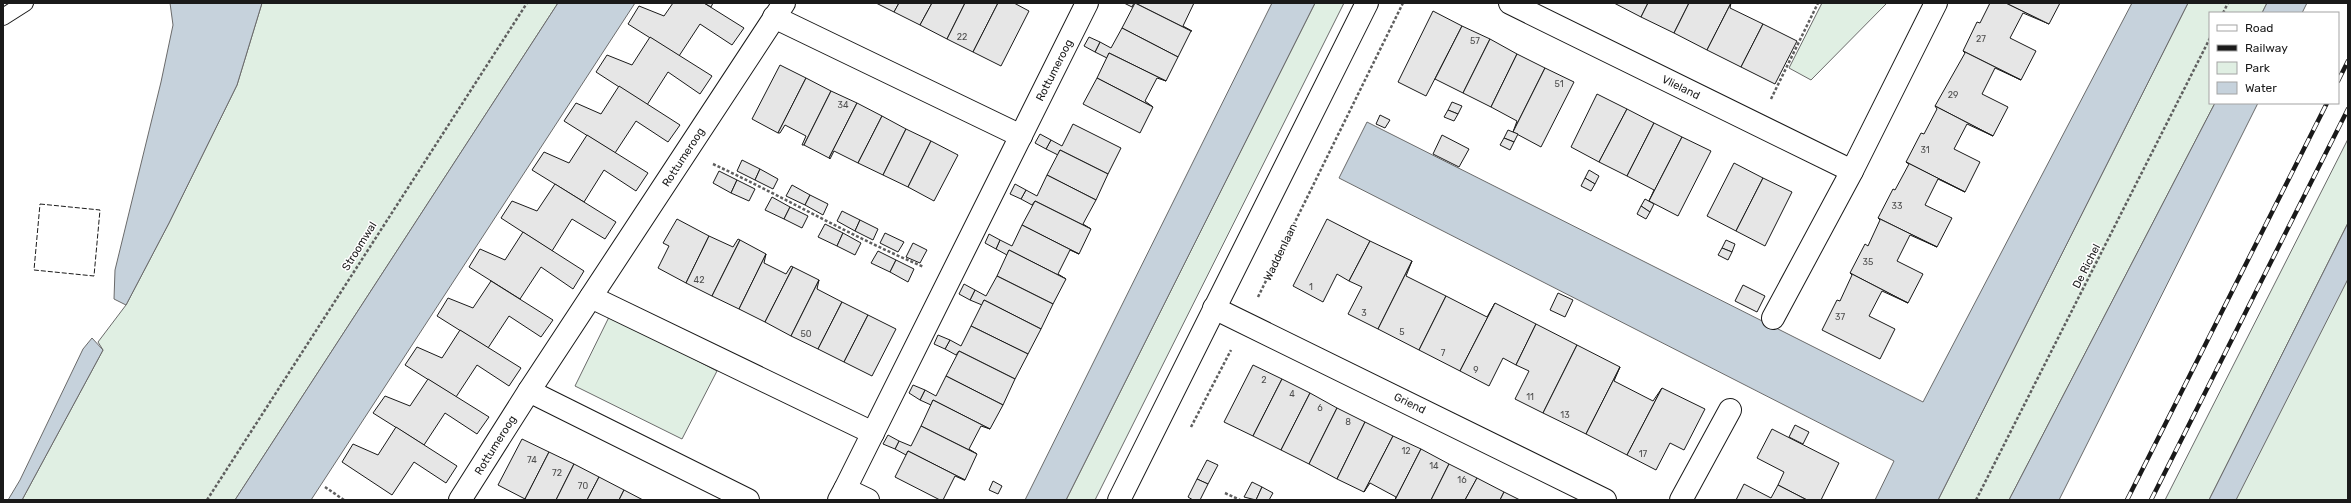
<svg xmlns="http://www.w3.org/2000/svg" width="2351" height="503" font-family="Rubik,sans-serif">
<style>
.green{fill:#e0efe3;stroke:#6a6a6a}
.water{fill:#c6d2dc;stroke:#6a6a6a}
.building{fill:#e6e6e6;stroke:#1a1a1a}
.lines{fill:none;stroke-linecap:round;stroke-linejoin:round}
.lane-casing{stroke:#1a1a1a;stroke-width:18}
.street-casing{stroke:#1a1a1a;stroke-width:24}
.secondary-casing{stroke:#1a1a1a;stroke-width:24}
.path{stroke:#5f5f5f;stroke-width:2.5;stroke-dasharray:3 2;stroke-linecap:butt}
.lane{stroke:#fff;stroke-width:16}
.street{stroke:#fff;stroke-width:22}
.secondary{stroke:#fff;stroke-width:22}
.rail-casing{stroke:#1a1a1a;stroke-width:4.5}
.rail{stroke:#fff;stroke-width:3;stroke-dasharray:9;stroke-linecap:butt}
.fence{stroke:#1a1a1a;stroke-width:1;stroke-dasharray:5 2;stroke-linecap:butt}
.labels{text-anchor:middle;stroke-width:3;stroke-linejoin:round;paint-order:stroke}
.number-label{font-size:9px;fill:#4d4d4d}
.street-label{font-size:11px;fill:#1a1a1a;stroke:#fff}
</style>
<rect width="100%" height="100%" fill="#fff"/>
<g class="green">
<polygon points="262,3 558,3 235,500 22,500 103,350 98,342 126,305 169,223 237,85"/>
<polygon points="1315,3 1344,3 1095,500 1066,500"/>
<polygon points="1822,3 1887,3 1811,80 1789,68"/>
<polygon points="2188,3 2267,3 2262,13 2210,13 2210,103 2215,103 2009,500 1938,500"/>
<polygon points="2348,139 2348,223 2209,500 2165,500"/>
<polygon points="2348,274 2348,500 2234,500"/>
<polygon points="610,315 717,371 682,439 575,386"/>
</g>
<g class="water">
<polygon points="170,3 262,3 237,85 169,223 126,305 114,299 115,270 161,82 173,25"/>
<polygon points="558,3 635,3 311,500 235,500"/>
<polygon points="1272,3 1315,3 1066,500 1025,500"/>
<polygon points="2132,3 2188,3 1938,500 1875,500 1894,461 1339,178 1367,122 1923,402"/>
<polygon points="2267,3 2307,3 2302,13 2262,13"/>
<polygon points="2215,103 2258,103 2059,500 2009,500"/>
<polygon points="2348,223 2348,279 2236,500 2209,500"/>
<polygon points="92,338 103,350 22,500 8,500 20,480 83,349"/>
</g>
<g class="building">
<polygon points="673,3 704,3 744,28 732,45 700,24 679,56 628,24 639,6 664,16"/>
<polygon points="704,3 713,3 711,7"/>
<polygon points="876,3 899,3 894,12"/>
<polygon points="899,3 932,3 920,25 894,12"/>
<polygon points="932,3 965,3 947,39 920,25"/>
<polygon points="965,3 998,3 973,52 947,39"/>
<polygon points="998,3 1014,3 1029,11 1001,66 973,52"/>
<polygon points="1124,3 1134,3 1132,7"/>
<polygon points="1135,3 1194,3 1183,26 1192,31 1191,31"/>
<polygon points="1135,3 1191,31 1178,57 1122,28"/>
<polygon points="1614,3 1648,3 1641,17"/>
<polygon points="1648,3 1689,3 1674,33 1641,17"/>
<polygon points="1689,3 1731,3 1707,50 1674,33"/>
<polygon points="1731,3 1730,8 1763,24 1741,67 1707,50"/>
<polygon points="1990,3 2006,3 2049,24 2023,13 2010,38 2036,51 2021,80 1963,51 1977,22 1980,23"/>
<polygon points="2006,3 2060,3 2049,24"/>
<polygon points="1433,11 1462,26 1426,96 1398,82"/>
<polygon points="1763,24 1797,41 1775,84 1741,67"/>
<polygon points="1462,26 1490,39 1463,93 1435,79"/>
<polygon points="1122,28 1178,57 1166,81 1109,53 1107,58 1095,52 1100,42 1111,48"/>
<polygon points="650,37 712,76 700,94 668,72 647,105 596,72 607,55 632,65"/>
<polygon points="1089,37 1100,42 1095,52 1084,46"/>
<polygon points="1490,39 1517,54 1491,107 1463,93"/>
<polygon points="1963,51 2021,80 1995,68 1982,94 2008,107 1993,136 1935,106 1965,53"/>
<polygon points="1109,53 1166,81 1157,78 1145,101 1153,107 1097,78"/>
<polygon points="1517,54 1545,68 1513,132 1517,121 1491,107"/>
<polygon points="780,65 806,78 778,133 752,119"/>
<polygon points="1545,68 1574,82 1541,147 1513,132"/>
<polygon points="806,78 831,91 804,145 802,145 806,136 785,125 780,133 778,133"/>
<polygon points="1097,78 1153,107 1140,133 1083,104"/>
<polygon points="619,86 680,125 668,142 636,121 615,153 564,121 576,103 601,114"/>
<polygon points="831,91 857,103 829,158 804,145"/>
<polygon points="1597,94 1627,109 1599,162 1571,147"/>
<polygon points="1452,102 1462,106 1458,114 1448,110"/>
<polygon points="857,103 882,116 858,163 834,151 830,159 829,158"/>
<polygon points="1935,106 1993,136 1967,124 1954,149 1980,162 1965,192 1906,162 1921,133 1924,134 1937,109"/>
<polygon points="1627,109 1654,123 1627,176 1599,162"/>
<polygon points="1448,110 1458,114 1454,121 1444,117"/>
<polygon points="1380,115 1390,120 1385,128 1376,124"/>
<polygon points="882,116 906,129 883,175 858,163"/>
<polygon points="1654,123 1682,137 1649,201 1654,190 1627,176"/>
<polygon points="1073,124 1121,148 1108,174 1060,150 1058,155 1046,149 1051,140 1062,146"/>
<polygon points="906,129 931,141 908,187 883,175"/>
<polygon points="1508,130 1518,134 1514,142 1504,138"/>
<polygon points="1040,134 1051,140 1046,149 1035,143"/>
<polygon points="587,135 648,173 636,191 604,170 584,202 532,170 544,152 569,163"/>
<polygon points="1442,135 1469,149 1459,167 1433,154"/>
<polygon points="1682,137 1711,151 1678,216 1649,201"/>
<polygon points="1504,138 1514,142 1510,150 1500,145"/>
<polygon points="931,141 958,155 934,201 908,187"/>
<polygon points="1060,150 1108,174 1096,200 1047,175"/>
<polygon points="742,160 760,169 755,180 737,171"/>
<polygon points="1906,162 1965,192 1938,179 1925,205 1952,218 1937,247 1878,218 1893,189 1895,190 1909,164"/>
<polygon points="1734,163 1763,178 1736,231 1707,216"/>
<polygon points="760,169 778,179 773,189 755,180"/>
<polygon points="1589,170 1599,176 1595,184 1585,178"/>
<polygon points="719,171 737,180 731,193 713,183"/>
<polygon points="1047,175 1096,200 1083,224 1091,229 1035,201 1032,205 1021,199 1026,190 1037,196"/>
<polygon points="1585,178 1595,184 1591,191 1581,186"/>
<polygon points="1763,178 1792,192 1765,246 1736,231"/>
<polygon points="737,180 755,189 749,201 731,193"/>
<polygon points="555,184 616,222 605,239 572,219 552,251 501,218 512,201 537,211"/>
<polygon points="1015,184 1026,190 1021,199 1010,194"/>
<polygon points="792,185 810,195 805,205 786,196"/>
<polygon points="810,195 828,204 823,215 805,205"/>
<polygon points="772,197 790,207 784,219 765,210"/>
<polygon points="1645,199 1654,204 1650,212 1641,206"/>
<polygon points="1035,201 1091,229 1079,254 1022,225"/>
<polygon points="1641,206 1650,212 1646,219 1637,214"/>
<polygon points="790,207 808,216 802,228 784,219"/>
<polygon points="842,211 860,220 855,231 837,221"/>
<polygon points="1878,218 1937,247 1910,235 1897,261 1923,274 1908,303 1850,273 1865,244 1868,246 1880,220"/>
<polygon points="677,219 709,236 686,283 658,268 669,246 663,243"/>
<polygon points="1327,219 1370,241 1349,281 1337,274 1323,302 1293,286"/>
<polygon points="860,220 878,229 873,240 855,231"/>
<polygon points="825,224 843,233 837,246 818,237"/>
<polygon points="1022,225 1079,254 1070,250 1058,274 1066,279 1009,250 1007,255 996,249 1000,240 1012,246"/>
<polygon points="523,232 584,271 573,289 541,267 520,299 469,267 480,249 505,260"/>
<polygon points="843,233 861,243 855,255 837,246"/>
<polygon points="885,233 904,242 898,252 880,243"/>
<polygon points="989,234 1000,240 996,249 985,243"/>
<polygon points="709,236 733,247 738,239 740,240 712,296 686,283"/>
<polygon points="740,240 766,254 739,309 712,296"/>
<polygon points="1726,240 1735,244 1732,252 1722,248"/>
<polygon points="1370,241 1412,261 1378,329 1348,314 1362,287 1349,281"/>
<polygon points="913,243 927,250 920,263 906,257"/>
<polygon points="1722,248 1732,252 1728,260 1718,255"/>
<polygon points="1009,250 1066,279 1053,304 997,276"/>
<polygon points="878,251 896,260 890,272 871,263"/>
<polygon points="766,254 764,263 786,274 791,266 793,267 765,322 739,309"/>
<polygon points="896,260 914,269 908,282 890,272"/>
<polygon points="1412,261 1406,276 1446,296 1419,350 1378,329"/>
<polygon points="793,267 819,280 791,336 765,322"/>
<polygon points="1850,273 1908,303 1882,291 1869,316 1895,329 1880,359 1822,330 1837,300 1840,301 1852,275"/>
<polygon points="997,276 1053,304 1041,329 984,300 982,305 970,300 975,290 986,296"/>
<polygon points="819,280 817,289 842,302 818,349 791,336"/>
<polygon points="491,281 553,320 541,337 509,316 488,348 437,316 448,298 473,308"/>
<polygon points="964,284 975,290 970,300 959,294"/>
<polygon points="1743,285 1765,296 1757,312 1735,301"/>
<polygon points="1558,293 1573,300 1565,317 1550,310"/>
<polygon points="1446,296 1487,317 1495,303 1460,371 1419,350"/>
<polygon points="984,300 1041,329 1028,354 971,326"/>
<polygon points="842,302 868,315 844,362 818,349"/>
<polygon points="1495,303 1536,324 1516,365 1503,358 1489,386 1460,371"/>
<polygon points="868,315 896,329 872,376 844,362"/>
<polygon points="1536,324 1577,345 1543,413 1515,399 1529,371 1516,365"/>
<polygon points="971,326 1028,354 1015,379 959,351 956,355 945,349 950,340 961,346"/>
<polygon points="460,330 521,368 509,386 477,365 456,397 405,365 417,347 442,358"/>
<polygon points="938,335 950,340 945,349 934,344"/>
<polygon points="1577,345 1620,367 1586,434 1543,413"/>
<polygon points="959,351 1015,379 1003,405 946,376"/>
<polygon points="1253,365 1282,379 1253,436 1224,422"/>
<polygon points="1620,367 1614,381 1653,401 1662,388 1627,455 1586,434"/>
<polygon points="946,376 1003,405 990,429 933,400 931,405 920,400 925,390 936,396"/>
<polygon points="428,379 489,417 477,434 445,413 424,445 373,413 385,396 410,406"/>
<polygon points="1282,379 1310,393 1281,450 1253,436"/>
<polygon points="913,385 925,390 920,400 909,393"/>
<polygon points="1662,388 1705,409 1684,450 1670,443 1656,470 1627,455"/>
<polygon points="1310,393 1337,408 1309,464 1281,450"/>
<polygon points="933,400 990,429 981,426 969,449 977,454 921,426"/>
<polygon points="1337,408 1365,422 1337,479 1309,464"/>
<polygon points="1365,422 1393,436 1364,492 1337,479"/>
<polygon points="1795,425 1809,432 1803,444 1789,437"/>
<polygon points="921,426 977,454 965,480 908,451 906,455 895,449 899,441 911,446"/>
<polygon points="396,427 457,466 446,483 414,462 392,495 342,462 353,444 378,455"/>
<polygon points="1772,429 1839,463 1821,500 1807,500 1778,485 1784,472 1757,458"/>
<polygon points="888,435 899,441 895,449 883,444"/>
<polygon points="1393,436 1421,449 1395,500 1396,497 1370,483 1364,492"/>
<polygon points="522,439 549,452 525,499 498,485"/>
<polygon points="1421,449 1449,464 1431,500 1395,500"/>
<polygon points="908,451 965,480 964,480 955,476 943,500 940,500 895,477"/>
<polygon points="549,452 574,464 556,500 528,500 525,499"/>
<polygon points="1207,460 1218,465 1208,484 1197,479"/>
<polygon points="574,464 599,477 587,500 556,500"/>
<polygon points="1449,464 1477,478 1465,500 1431,500"/>
<polygon points="599,477 624,490 619,500 587,500"/>
<polygon points="1477,478 1504,492 1500,500 1465,500"/>
<polygon points="1197,479 1208,484 1200,500 1193,500 1188,497"/>
<polygon points="993,481 1002,486 998,494 989,490"/>
<polygon points="1252,482 1262,487 1256,500 1244,497"/>
<polygon points="1744,484 1771,498 1778,485 1807,500 1736,500"/>
<polygon points="1262,487 1273,493 1269,500 1256,500"/>
<polygon points="624,490 643,500 619,500"/>
<polygon points="1504,492 1520,500 1500,500"/>
</g>
<g class="lines">
<g class="lane-casing">
<polyline id="lane" points="3,17 25,3"/>
</g>
<g class="street-casing">
<g id="street">
<polyline points="1510,3 1852,171"/>
<polyline points="774,17 1021,136"/>
<polyline points="591,297 873,433"/>
<polyline points="1214,308 1605,500"/>
<polyline points="1773,318 1852,171 1936,3"/>
<polyline points="529,391 748,500"/>
<polyline points="845,489 1087,3"/>
<polyline points="460,500 529,391 784,3"/>
<polyline points="839,500 845,489 868,500"/>
<polyline points="1681,500 1730,410"/>
</g>
</g>
<g class="secondary-casing">
<polyline id="secondary" points="1119,500 1367,3"/>
</g>
<g class="path">
<polyline points="2223,13 2228,3"/>
<polyline points="1771,99 1818,3"/>
<path d="M 713,164 C 784,197 852,237 924,267"/>
<polyline points="1258,297 1403,3"/>
<polyline points="1191,427 1231,350"/>
<polyline points="325,487 344,500"/>
<polyline points="1225,493 1240,500"/>
<polyline points="207,500 527,3"/>
<polyline points="1976,500 2210,38"/>
</g>
<use href="#lane" class="lane"/>
<use href="#street" class="street"/>
<use href="#secondary" class="secondary"/>
<g class="rail-casing">
<g id="rail">
<polyline points="2338,81 2348,61"/>
<polyline points="2127,500 2327,103"/>
<polyline points="2151,500 2348,109"/>
</g>
</g>
<use href="#rail" class="rail"/>
<polygon class="fence" points="40,204 100,210 94,276 34,270"/>
</g>
<g class="labels">
<g class="number-label">
<text x="962" y="40">22</text>
<text x="1981" y="42">27</text>
<text x="1475" y="44">57</text>
<text x="1559" y="87">51</text>
<text x="1953" y="98">29</text>
<text x="843" y="108">34</text>
<text x="1925" y="153">31</text>
<text x="1897" y="209">33</text>
<text x="1868" y="265">35</text>
<text x="699" y="283">42</text>
<text x="1311" y="290">1</text>
<text x="1364" y="316">3</text>
<text x="1840" y="320">37</text>
<text x="1402" y="335">5</text>
<text x="806" y="337">50</text>
<text x="1443" y="356">7</text>
<text x="1476" y="373">9</text>
<text x="1264" y="383">2</text>
<text x="1292" y="397">4</text>
<text x="1530" y="400">11</text>
<text x="1320" y="411">6</text>
<text x="1565" y="418">13</text>
<text x="1348" y="425">8</text>
<text x="1406" y="454">12</text>
<text x="1643" y="457">17</text>
<text x="532" y="463">74</text>
<text x="1434" y="469">14</text>
<text x="557" y="476">72</text>
<text x="1462" y="483">16</text>
<text x="583" y="489">70</text>
</g>
<g class="street-label">
<text transform="translate(1054 70) rotate(-63)" y="4">Rottumeroog</text>
<text transform="translate(1681 87) rotate(26)" y="4">Vlieland</text>
<text transform="translate(683 157) rotate(-57)" y="4">Rottumeroog</text>
<text transform="translate(359 246) rotate(-58)" y="4">Stroomwal</text>
<text transform="translate(1280 252) rotate(-64)" y="4">Waddenlaan</text>
<text transform="translate(2086 266) rotate(-63)" y="4">De Richel</text>
<text transform="translate(1410 403) rotate(26)" y="4">Griend</text>
<text transform="translate(495 445) rotate(-58)" y="4">Rottumeroog</text>
</g>
</g>
<rect width="2351" height="503" fill="none" stroke="#1a1a1a" stroke-width="8"/>
<rect x="2209" y="12" width="130" height="92" fill="#ffffff" stroke="#a3a3a3"/>
<rect x="2217" y="25" width="20" height="6" fill="#ffffff" stroke="#a3a3a3"/>
<text x="2245" y="32" font-size="12" fill="#1a1a1a">Road</text>
<rect x="2217" y="45" width="20" height="6" fill="#1a1a1a" stroke="#a3a3a3"/>
<text x="2245" y="52" font-size="12" fill="#1a1a1a">Railway</text>
<rect x="2217" y="62" width="20" height="12" fill="#e0efe3" stroke="#a3a3a3"/>
<text x="2245" y="72" font-size="12" fill="#1a1a1a">Park</text>
<rect x="2217" y="82" width="20" height="12" fill="#c6d2dc" stroke="#a3a3a3"/>
<text x="2245" y="92" font-size="12" fill="#1a1a1a">Water</text>
</svg>
